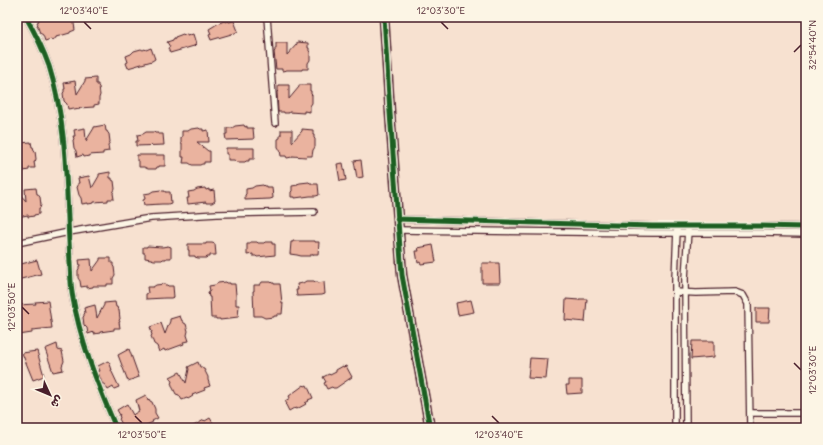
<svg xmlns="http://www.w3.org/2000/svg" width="823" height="445" font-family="Delius,'Playpen Sans Arabic',sans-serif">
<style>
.building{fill:#eab39f;stroke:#4a1f2b}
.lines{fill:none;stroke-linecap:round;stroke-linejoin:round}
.street-casing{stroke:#4a1f2b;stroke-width:8}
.secondary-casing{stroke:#4a1f2b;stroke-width:11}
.street{stroke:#fcf5e5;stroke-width:5.5}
.secondary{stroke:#fcf5e5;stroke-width:8}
.cycleway-casing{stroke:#fcf5e5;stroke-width:8}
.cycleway{stroke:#1b5e20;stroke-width:5}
.ticks{fill:none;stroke:#4a1f2b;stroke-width:1.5}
.neatline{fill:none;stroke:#4a1f2b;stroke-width:1.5}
.ticks-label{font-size:10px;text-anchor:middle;fill:#4a1f2b}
</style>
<rect width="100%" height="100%" fill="#f7e1d0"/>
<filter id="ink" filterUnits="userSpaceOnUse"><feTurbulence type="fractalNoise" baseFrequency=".025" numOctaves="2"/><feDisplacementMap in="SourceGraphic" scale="8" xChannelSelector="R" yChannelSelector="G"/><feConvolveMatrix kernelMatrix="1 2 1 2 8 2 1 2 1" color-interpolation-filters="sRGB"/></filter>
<g filter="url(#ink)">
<g class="building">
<polygon points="37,17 73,17 75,30 70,32 70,33 56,37 56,38 51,40 51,39 45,41 43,35 40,33 37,25 38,24 37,22 39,21"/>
<polygon points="224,21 226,22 228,21 229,22 234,21 238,31 235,33 211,40 209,35 211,34 209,29 214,26 217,24"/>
<polygon points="183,34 184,35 187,34 187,36 193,34 196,44 194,46 170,53 168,48 170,47 167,42 173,40 173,39 175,38 175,37"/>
<polygon points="297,42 308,43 308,48 309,48 309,51 310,52 310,60 308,63 308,69 302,69 302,70 287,70 282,71 282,69 276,69 274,52 275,51 275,48 276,48 276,43 287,43 287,55 297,44"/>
<polygon points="151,48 155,59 152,61 128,68 126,63 128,62 126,56 131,54 134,51 141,49 143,50 145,49 146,50"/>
<polygon points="96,78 96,84 98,84 98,86 99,87 100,95 99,98 99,104 94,105 94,107 79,108 80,109 74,110 74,108 68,109 67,104 64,101 63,93 64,92 64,89 65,89 64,83 75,81 77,94 85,81 85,79"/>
<polygon points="278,85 289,85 289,99 299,87 299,85 310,85 310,91 311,91 311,94 312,95 312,103 310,106 310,112 304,111 304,113 289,112 289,113 284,113 284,112 278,112 277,92 278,91"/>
<polygon points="105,125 106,131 107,131 108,133 109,134 110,142 108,145 109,151 103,152 103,154 89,155 89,156 84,157 83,155 77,157 76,151 74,148 73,140 74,139 73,136 75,136 74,130 85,128 86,141 94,128 94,127"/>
<polygon points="244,125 245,127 247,126 247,128 253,128 254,139 226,140 225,134 227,134 227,128 232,128 235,126"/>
<polygon points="199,128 200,129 203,129 203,131 208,130 209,142 197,142 208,151 210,151 210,162 204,162 204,164 202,164 200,165 192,165 189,163 183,163 184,157 182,157 182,143 181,143 181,137 182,137 182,131 188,131 191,129"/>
<polygon points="302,129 313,130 313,135 314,135 314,138 315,139 315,147 313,150 312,156 307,156 306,157 292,156 292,157 287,158 286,156 281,156 280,150 278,147 278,139 280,138 280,135 281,135 281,130 292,130 292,142 302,131"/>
<polygon points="146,132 154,132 155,133 158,133 158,134 163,134 164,145 136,146 136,141 138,141 137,135 143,134"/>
<polygon points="31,142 32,147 33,147 34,150 35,151 36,159 35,162 34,162 35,168 29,168 29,170 24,171 20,146 20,143"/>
<polygon points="226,148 254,148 254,159 249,159 249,161 246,161 245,162 237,162 234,160 228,160 228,154 226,154"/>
<polygon points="137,155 165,155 165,166 159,166 159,167 157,167 156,169 148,169 144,167 139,167 139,161 137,161"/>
<polygon points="361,160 363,177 357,178 354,161"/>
<polygon points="343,163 346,180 340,181 337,164"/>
<polygon points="110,172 110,178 112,178 112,180 114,181 115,189 113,193 114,199 108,199 108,201 94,202 94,203 88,204 88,203 82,204 81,198 79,195 77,187 78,186 78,183 79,183 78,178 89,176 92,188 99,176 99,174"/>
<polygon points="309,182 310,183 312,183 312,184 318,184 319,195 316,196 310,196 295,198 295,197 291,197 291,192 292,191 292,186 298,185 297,184 300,183"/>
<polygon points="263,185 264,186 266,186 266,187 272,187 273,198 270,199 245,200 245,195 246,194 246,189 252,188 255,186"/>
<polygon points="36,188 37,194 38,194 39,196 40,197 41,205 40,208 39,208 39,214 34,215 34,216 28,217 28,215 17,217 17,191 26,201 25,189"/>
<polygon points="205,188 206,190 209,189 209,191 214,190 215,201 212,203 206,203 206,202 188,204 187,198 189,198 188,192 194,191 197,189"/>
<polygon points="161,190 162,191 165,191 165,192 170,192 171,203 168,204 162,204 144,205 143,200 145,199 144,194 150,193 153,191"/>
<polygon points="293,241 315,241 315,242 319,242 318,254 313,254 313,255 310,255 310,256 301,256 297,255 290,254 291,242 293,242"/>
<polygon points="250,242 257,242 258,243 264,243 265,242 272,242 272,244 275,244 275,255 257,257 256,256 253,256 253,254 247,255 247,244 250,244"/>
<polygon points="206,243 212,243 215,244 216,255 210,255 210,257 207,257 206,258 198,258 195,257 195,256 189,256 189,250 188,250 188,244 206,244"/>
<polygon points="433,245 436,262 421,264 420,262 418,263 416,251 419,251 418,248"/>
<polygon points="147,246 162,247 168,246 171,247 171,258 166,258 166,259 163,259 162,260 154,260 151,259 145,258 145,253 143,253 143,247 147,247"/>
<polygon points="100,258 111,258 111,263 113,263 113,266 114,267 115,275 113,278 113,284 107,284 107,286 93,286 93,287 87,288 87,286 81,287 80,281 78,278 78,270 79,269 79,266 80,266 79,260 91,259 92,271 100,260"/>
<polygon points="37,260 41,274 17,280 17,265"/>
<polygon points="482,263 499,263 500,283 482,283"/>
<polygon points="306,281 314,281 315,282 318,282 318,283 324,282 325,294 322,295 297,296 296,290 298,290 297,284 303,283"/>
<polygon points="226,282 227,283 230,283 230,284 235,284 236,295 236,305 239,305 238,317 230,318 229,319 220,320 220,319 216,319 216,318 211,318 210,297 209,297 208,292 210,291 209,286 215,285 218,283"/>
<polygon points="262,282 271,282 272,283 274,283 274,284 280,284 282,303 283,303 282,314 277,314 277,316 274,316 274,317 265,318 261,316 254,316 253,291 254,291 254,285 260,285"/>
<polygon points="164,284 165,285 167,285 168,286 173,286 174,297 171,298 165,298 146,299 146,294 148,293 147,287 153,287 156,285"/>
<polygon points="566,299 579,300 579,299 587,299 585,322 565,320"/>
<polygon points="471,300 474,312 458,315 456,303"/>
<polygon points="48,301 52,328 32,330 32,333 19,335 17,329 17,305 36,304 35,302"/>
<polygon points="115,302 116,307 117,307 118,310 119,310 120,319 119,320 120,322 119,322 120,328 114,328 114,330 100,332 100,333 94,334 94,332 88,334 87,328 84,325 83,317 84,316 84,314 85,313 84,308 95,305 97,318 104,305 104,303"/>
<polygon points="756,308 770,308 769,322 756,322"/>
<polygon points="180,316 182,321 183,321 184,323 186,324 188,331 187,335 189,341 183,342 184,344 165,351 164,349 159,352 157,346 154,344 151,336 152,335 151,332 152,332 150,327 161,323 165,334 170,321 170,319"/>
<polygon points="692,341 714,341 714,357 691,359"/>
<polygon points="57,344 58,350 62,351 64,361 62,366 63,370 53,372 45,349"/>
<polygon points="129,349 139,377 128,381 118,355"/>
<polygon points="37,351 44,376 33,380 22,353"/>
<polygon points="530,358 548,359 546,379 528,378"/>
<polygon points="108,361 110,364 112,370 111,370 119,387 114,389 113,387 108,390 105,385 102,383 98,372 100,371 98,366"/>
<polygon points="198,362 200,367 202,367 203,369 204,369 208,377 208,380 210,386 204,388 205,390 192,395 193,396 188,399 187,398 182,400 179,395 176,394 172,386 172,385 171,383 172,382 170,377 180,372 186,383 189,369 188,367"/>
<polygon points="343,366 343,367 346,366 352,377 336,388 333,388 332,387 327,389 324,383 326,382 323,377 329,374 330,375 336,372 336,370"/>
<polygon points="569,380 582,380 582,393 567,394 566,385 569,385"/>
<polygon points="304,385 305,386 307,385 313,398 308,400 309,401 305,403 306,404 297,409 297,408 295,409 294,408 289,411 286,405 287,404 285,401 290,398 289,396"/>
<polygon points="146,395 148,400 149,399 150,401 152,402 155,409 155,413 158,418 152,421 153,422 140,428 125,428 123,426 119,419 120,418 119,415 120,415 117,410 127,404 133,415 134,414 139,411 136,400"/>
<polygon points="210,418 216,428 190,428 204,420 205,421"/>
</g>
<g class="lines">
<g class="street-casing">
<g id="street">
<path d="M 26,17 C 35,33 43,49 49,66 C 67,123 66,182 69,241 C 70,258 70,276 72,293 C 80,341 97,383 116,428"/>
<polyline points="267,17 275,123"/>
<polyline points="397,219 652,226 760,226 806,227"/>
<polyline points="398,230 652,233 761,233 806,234"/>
<polyline points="17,243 69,232 151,218 217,214 314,212"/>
<polyline points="675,292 696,293 735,292 743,295 748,304 750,428"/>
<polyline points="750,413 806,413"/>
<polyline points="675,428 675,279 677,230"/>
<polyline points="686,428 685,279 688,230"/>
</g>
</g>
<g class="secondary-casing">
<polyline id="secondary" points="384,17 390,113 402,275 430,428"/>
</g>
<use href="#street" class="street"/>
<use href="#secondary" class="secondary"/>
<g class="cycleway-casing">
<g id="cycleway">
<path d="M 26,17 C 35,33 43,49 49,66 C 67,123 66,182 69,241 C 70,258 70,276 72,293 C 80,341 97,383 116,428"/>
<polyline points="384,17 390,113 402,275 430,428"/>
<polyline points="397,219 652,226 760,226 806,227"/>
</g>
</g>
<use href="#cycleway" class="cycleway"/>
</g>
</g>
<path class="ticks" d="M 84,22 L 91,29M 441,22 L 448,29M 794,52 L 801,45M 22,307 L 29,314M 794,363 L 801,370M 135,416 L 142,423M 492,416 L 499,423"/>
<rect width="823" height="445" fill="none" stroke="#fcf5e5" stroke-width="44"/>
<g transform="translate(50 395) rotate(134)" stroke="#fcf5e5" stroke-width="3" paint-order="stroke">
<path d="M0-3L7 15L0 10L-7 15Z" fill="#4a1f2b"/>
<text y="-6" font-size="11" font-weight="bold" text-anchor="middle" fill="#4a1f2b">ش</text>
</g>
<rect x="22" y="22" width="779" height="401" class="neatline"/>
<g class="ticks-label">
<text x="84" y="14">12°03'40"E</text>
<text x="441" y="14">12°03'30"E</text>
<text transform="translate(812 45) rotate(-90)" y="4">32°54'40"N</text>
<text transform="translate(11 307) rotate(-90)" y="4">12°03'50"E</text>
<text transform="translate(812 370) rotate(-90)" y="4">12°03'30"E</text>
<text x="142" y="438">12°03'50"E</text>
<text x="499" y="438">12°03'40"E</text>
</g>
</svg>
